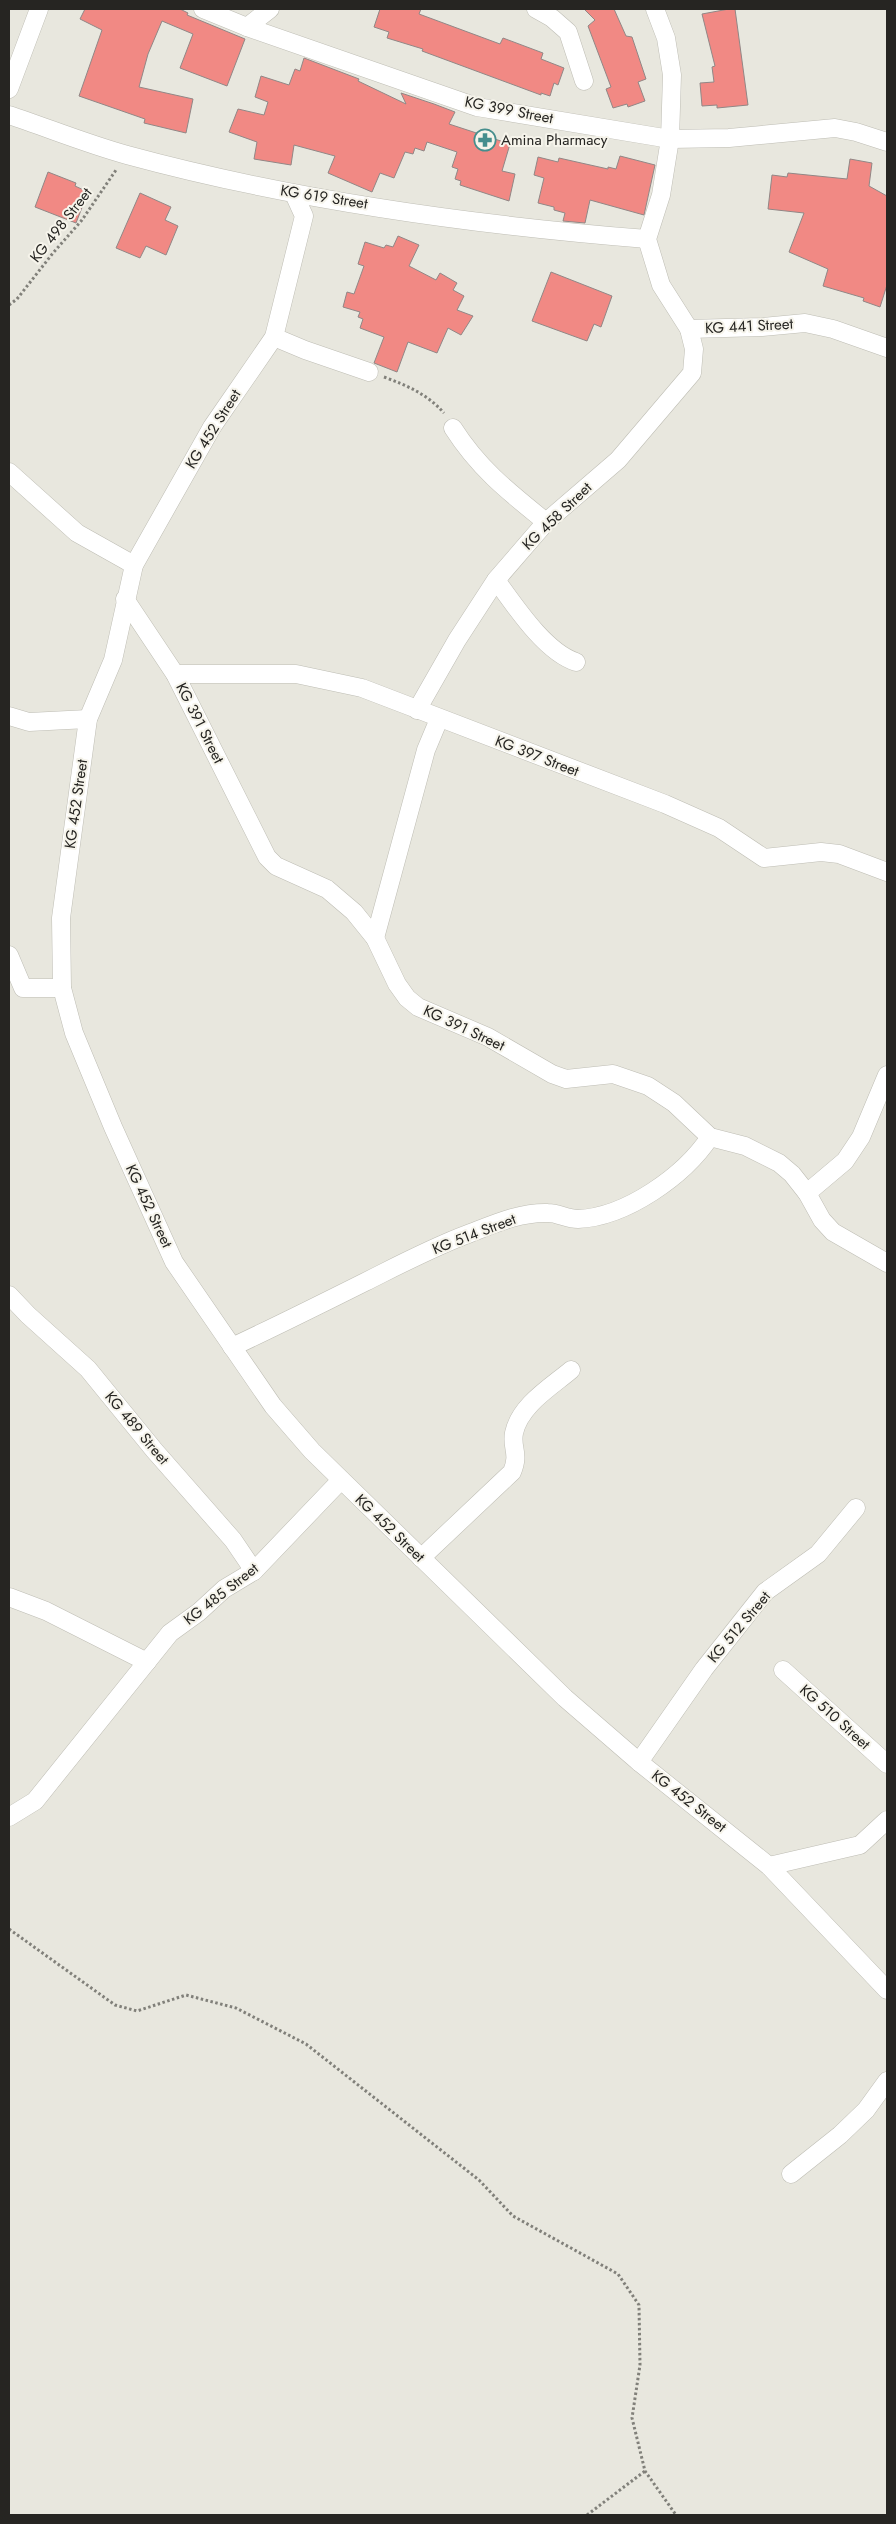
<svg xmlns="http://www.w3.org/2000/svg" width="896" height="2524" font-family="Jost,sans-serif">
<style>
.building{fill:#f18984;stroke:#918786}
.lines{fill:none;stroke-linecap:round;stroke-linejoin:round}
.street-casing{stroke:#bebdb4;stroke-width:19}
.path{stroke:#81807a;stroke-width:3;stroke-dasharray:2.5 2.5;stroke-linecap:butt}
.street{stroke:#fff;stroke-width:18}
.labels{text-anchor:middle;stroke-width:4;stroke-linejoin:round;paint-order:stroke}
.street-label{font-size:15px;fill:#262522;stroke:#f6f4eb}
.poi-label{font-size:15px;fill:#262522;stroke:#f6f4eb;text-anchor:start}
</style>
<rect width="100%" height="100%" fill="#e8e7de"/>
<g class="building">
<polygon points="85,9 180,9 188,13 187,15 245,39 227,86 180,68 193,34 162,21 148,54 139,87 193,99 186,133 144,123 145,119 79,96 102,30 80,19"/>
<polygon points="380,9 421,9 419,14 500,44 503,38 543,53 541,59 564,68 558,85 554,83 550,96 541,93 541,95 422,51 423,49 387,38 389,32 374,27"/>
<polygon points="584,9 614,9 626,36 632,37 646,79 638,82 645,101 628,107 627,104 613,108 606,89 611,87 588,26 595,20"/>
<polygon points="729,9 735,9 748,105 717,108 717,105 702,106 700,83 714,82 712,67 715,66 702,14"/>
<polygon points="304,58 359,79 358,81 406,104 401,93 434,104 455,112 449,124 510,144 502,171 515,174 509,201 460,185 461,181 455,179 458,169 452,167 457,152 427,142 424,151 415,148 413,154 405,152 394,178 380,173 372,192 328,173 335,156 294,145 291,165 254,159 257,142 229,132 238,109 264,115 268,102 255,97 261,76 289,85 295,69 300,71"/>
<polygon points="620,156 655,165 644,215 590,200 585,223 563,221 565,213 554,210 554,207 538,203 544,178 534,175 538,157 558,162 559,158 608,169 608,167 616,169"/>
<polygon points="850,159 872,163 869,186 887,196 887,285 880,307 863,301 864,298 823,286 828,269 789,252 804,213 768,209 772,175 787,177 788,173 847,179"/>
<polygon points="48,172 76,183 75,186 88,192 76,223 35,207"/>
<polygon points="140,193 171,207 165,220 178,226 166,255 146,246 140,258 116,248"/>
<polygon points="398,236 419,245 409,266 436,280 440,273 457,283 453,290 464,296 457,310 473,316 461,335 448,328 437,353 408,342 397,372 374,363 384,337 360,328 363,319 358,317 360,312 343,307 347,292 354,294 364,266 358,264 365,242 384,248 386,245 393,247"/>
<polygon points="551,272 612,296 601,327 594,324 587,341 532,321"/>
</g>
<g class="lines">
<g class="street-casing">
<g id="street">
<polyline points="203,9 247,27 477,107 670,139 729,138 835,128 856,132 887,142"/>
<polyline points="536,9 552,18 568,32 584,81"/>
<polyline points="247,27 270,9"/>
<polyline points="9,89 39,9"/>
<path d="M 9,115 C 48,128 87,144 127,155 C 296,201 472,225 647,239"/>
<polyline points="294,194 304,216 274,337 212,427 134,565 113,660 88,719 61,918 62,988 74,1033 113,1127 174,1262 273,1406 312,1451 565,1698 639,1762 769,1866 887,1990"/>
<polyline points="689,329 762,327 805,323 833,329 887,348"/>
<polyline points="274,337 305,350 369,372"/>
<path d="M 453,428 C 479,469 510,493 546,522"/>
<polyline points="9,472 77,533 134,565"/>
<path d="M 496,580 C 515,606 545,652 576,662"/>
<polyline points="125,599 175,674 267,857 276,866 327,889 354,912 375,938 397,984 407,998 418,1007 488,1037 552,1074 566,1079 613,1074 648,1086 674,1103 710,1137 745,1146 779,1163 792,1174 807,1193 822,1220 833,1232 887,1263"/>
<polyline points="175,674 296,674 362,688 665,804 719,828 764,858 821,852 839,854 887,872"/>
<polyline points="417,710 457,640 496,580 546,522 618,460 692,373 694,349 689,329 661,285 647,239 661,195 670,139 672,75 666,38 655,9"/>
<polyline points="9,716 29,722 88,719"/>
<polyline points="375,938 426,750 439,719"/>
<polyline points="9,955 23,988 62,988"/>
<polyline points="807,1193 845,1161 861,1137 887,1075"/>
<polyline points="9,1295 28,1315 88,1369 154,1450 233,1540 254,1571"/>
<path d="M 232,1347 C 277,1326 321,1304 365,1282 C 399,1265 433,1247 468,1234 C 494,1224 520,1212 548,1213 C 558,1213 567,1219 578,1219 C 626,1217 684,1176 710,1137"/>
<path d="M 421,1558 L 512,1472 C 520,1453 511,1448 514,1433 C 520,1405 551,1387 571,1370"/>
<polyline points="9,1597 46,1611 147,1662"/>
<polyline points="783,1670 887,1764"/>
<polyline points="639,1762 704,1669 765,1592 818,1554 856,1508"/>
<polyline points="9,1817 35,1801 170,1633 199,1612 224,1589 254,1571 341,1480"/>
<polyline points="769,1866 860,1845 887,1820"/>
<polyline points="791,2174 840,2135 866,2110 887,2081"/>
</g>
</g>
<g class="path">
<polyline points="9,305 17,299 53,253 82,220 116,170"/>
<path d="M 384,377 C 408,386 427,394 444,413"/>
<polyline points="9,1929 115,2005 137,2011 186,1995 236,2008 306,2044 479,2180 513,2216 618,2274 639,2305 640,2365 632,2418 645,2471 676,2515"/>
<polyline points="587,2515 645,2471"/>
</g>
<use href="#street" class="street"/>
</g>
<defs>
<g id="pharmacy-ring" transform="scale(1.125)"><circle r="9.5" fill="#f6f4eb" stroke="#468e8d" stroke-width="1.5"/><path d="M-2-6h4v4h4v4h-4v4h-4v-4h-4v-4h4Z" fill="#468e8d"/></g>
</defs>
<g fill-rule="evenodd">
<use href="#pharmacy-ring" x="485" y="140"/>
</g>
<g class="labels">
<g class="street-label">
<text transform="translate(509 110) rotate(11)" y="5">KG 399 Street</text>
<text transform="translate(324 197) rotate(9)" y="5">KG 619 Street</text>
<text transform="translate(61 225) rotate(-52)" y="5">KG 498 Street</text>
<text transform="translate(749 326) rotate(-3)" y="5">KG 441 Street</text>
<text transform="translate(213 429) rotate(-58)" y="5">KG 452 Street</text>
<text transform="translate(557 516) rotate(-44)" y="5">KG 458 Street</text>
<text transform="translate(200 723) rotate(63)" y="5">KG 391 Street</text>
<text transform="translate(537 756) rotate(21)" y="5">KG 397 Street</text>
<text transform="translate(76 804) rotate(-82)" y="5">KG 452 Street</text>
<text transform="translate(464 1028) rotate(25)" y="5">KG 391 Street</text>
<text transform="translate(149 1206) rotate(65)" y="5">KG 452 Street</text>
<text transform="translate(474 1234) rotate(-21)" y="5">KG 514 Street</text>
<text transform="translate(137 1428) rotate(50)" y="5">KG 489 Street</text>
<text transform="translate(390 1528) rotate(44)" y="5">KG 452 Street</text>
<text transform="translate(221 1594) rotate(-38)" y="5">KG 485 Street</text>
<text transform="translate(739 1627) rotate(-50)" y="5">KG 512 Street</text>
<text transform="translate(835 1717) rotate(42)" y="5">KG 510 Street</text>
<text transform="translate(689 1801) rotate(38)" y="5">KG 452 Street</text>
</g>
<g class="poi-label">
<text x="501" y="145">Amina Pharmacy</text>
</g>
</g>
<rect width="896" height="2524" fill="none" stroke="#262522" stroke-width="20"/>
</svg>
